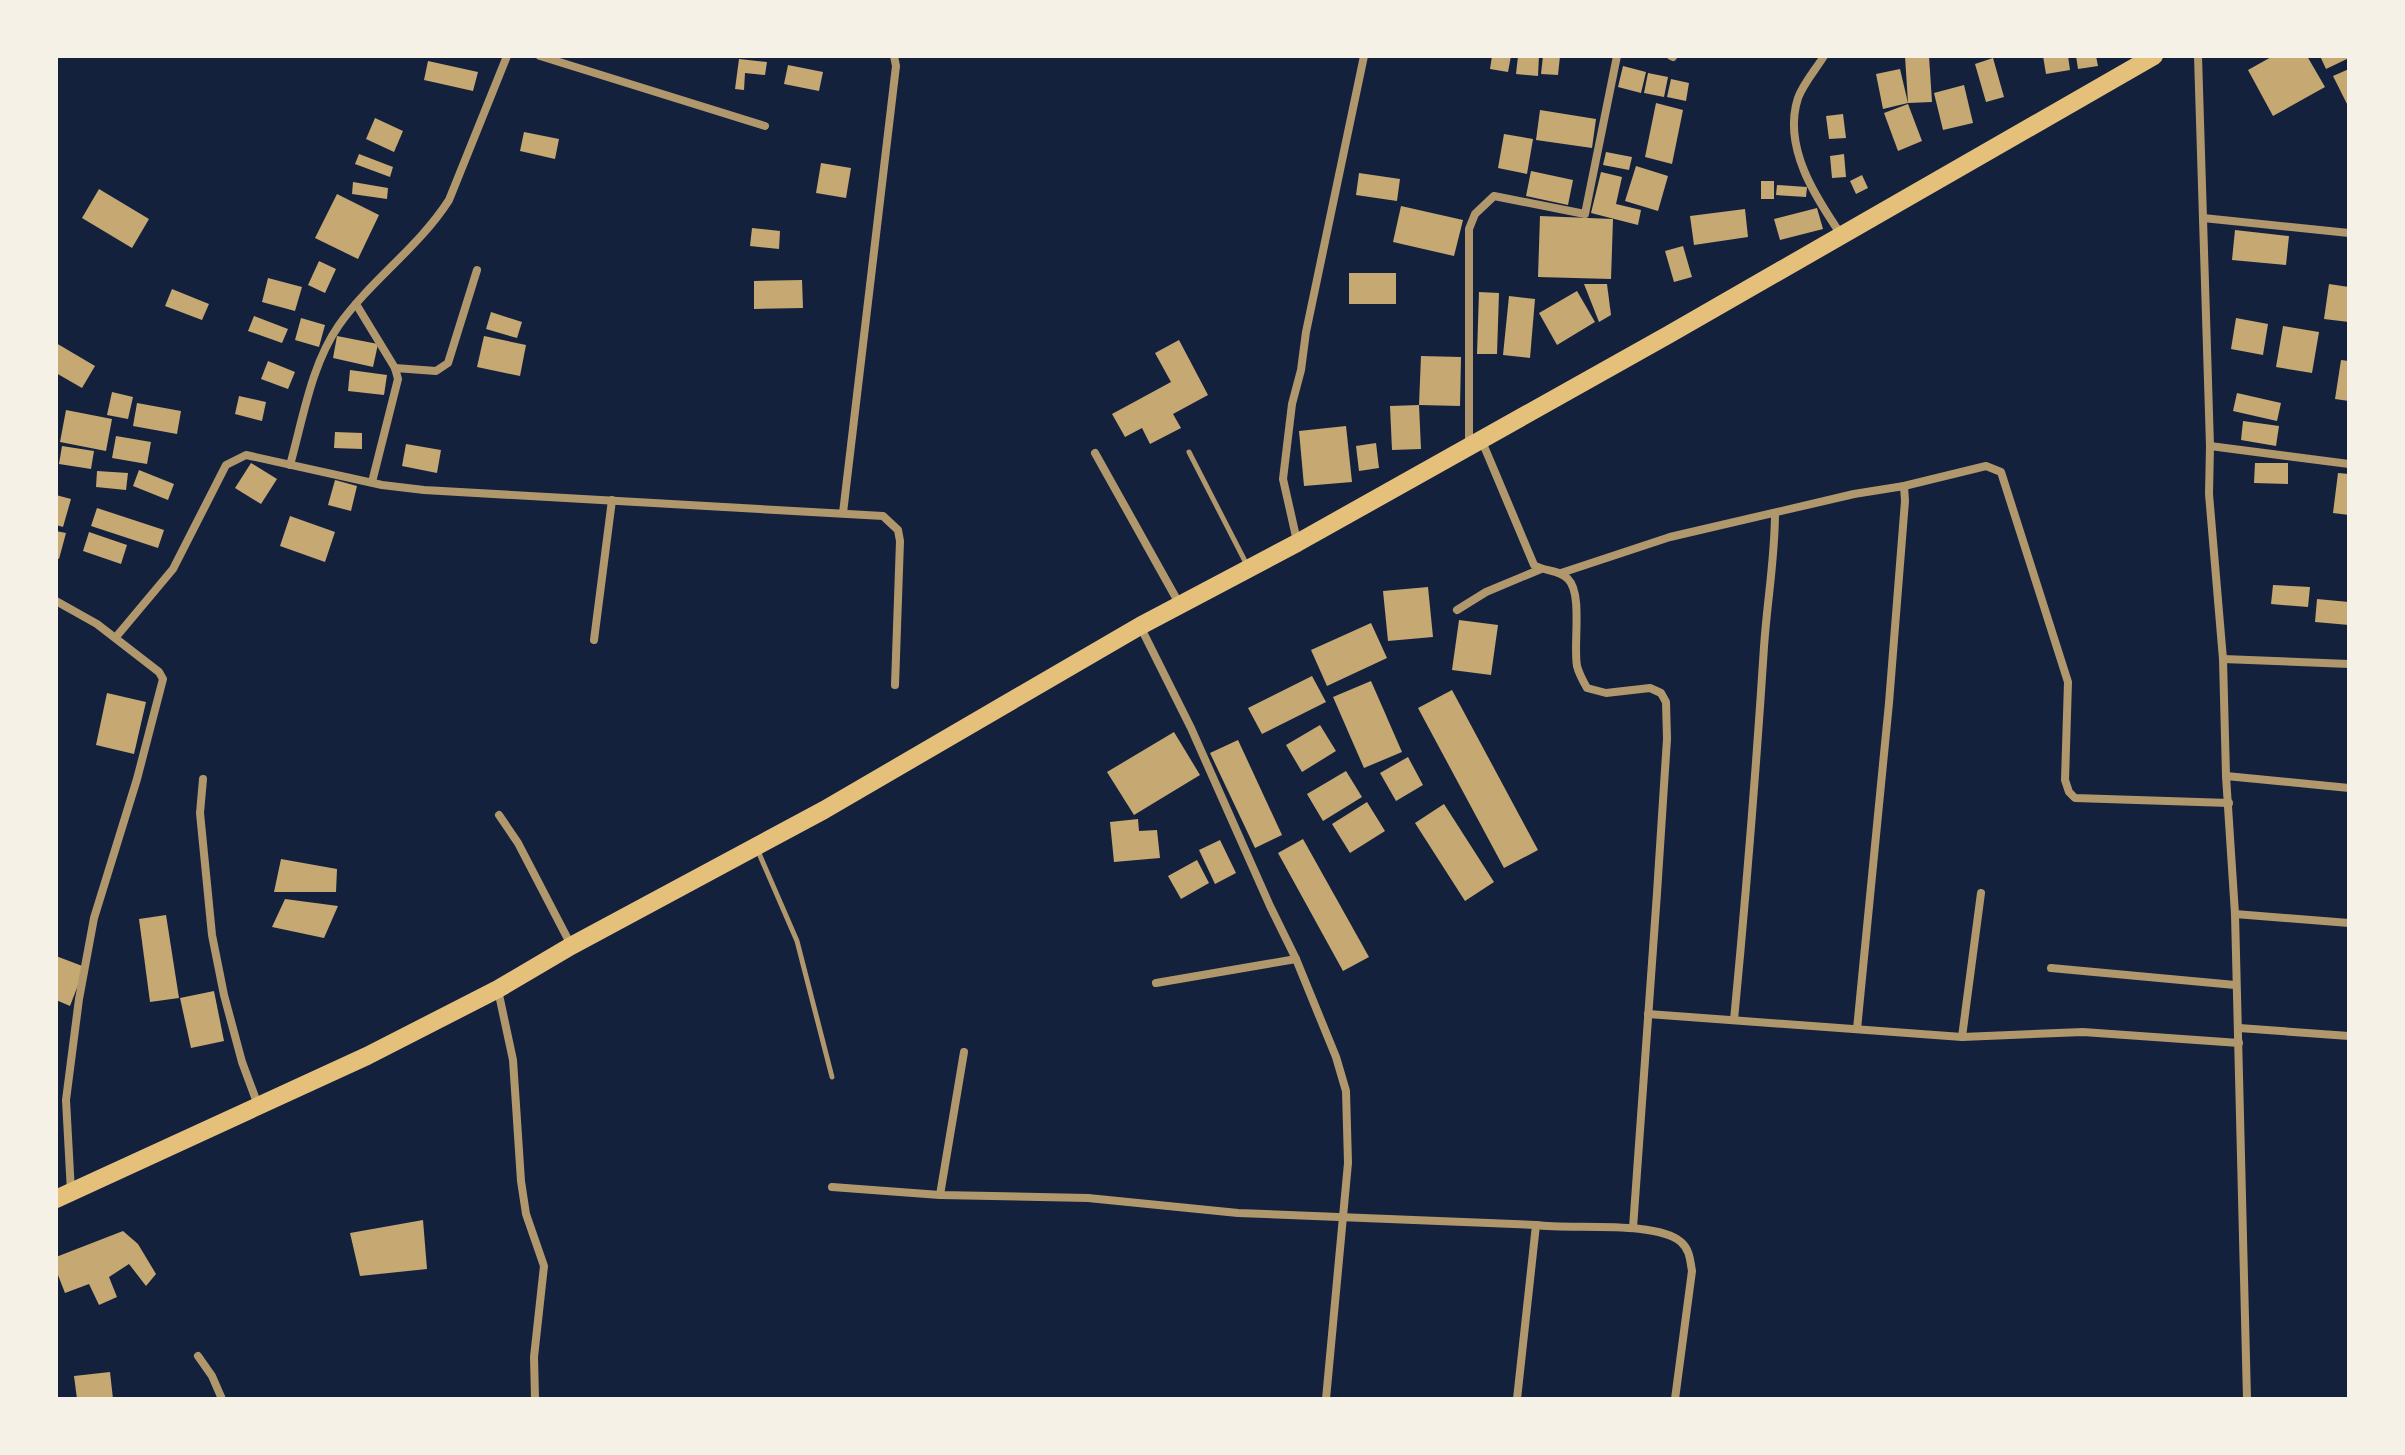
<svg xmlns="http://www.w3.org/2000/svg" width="2405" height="1455" font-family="Figtree,sans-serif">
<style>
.building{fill:#c6a872}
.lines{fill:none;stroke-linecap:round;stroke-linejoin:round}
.service{stroke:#b1986c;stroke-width:5}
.minor{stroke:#b1986c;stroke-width:8}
.trunk{stroke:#e5c07b;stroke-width:18}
</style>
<rect width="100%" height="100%" fill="#14213d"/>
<g class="building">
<polygon points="1492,56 1511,56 1508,72 1490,69"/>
<polygon points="1518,56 1539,56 1538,76 1516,74"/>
<polygon points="1543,56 1560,56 1558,75 1541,74"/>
<polygon points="1905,56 1929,56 1932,102 1908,103"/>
<polygon points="2043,56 2068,56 2070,70 2046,74"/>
<polygon points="2076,56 2096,56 2098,66 2078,69"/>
<polygon points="2273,56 2307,56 2325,87 2273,116 2248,70"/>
<polygon points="2320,56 2349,56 2349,58 2326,69"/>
<polygon points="1993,58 2004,97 1986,102 1975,64"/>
<polygon points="739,59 767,62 765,75 745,73 744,90 735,89"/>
<polygon points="428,61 478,72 473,91 424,80"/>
<polygon points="788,65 823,72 819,91 784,84"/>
<polygon points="1623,66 1646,72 1641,93 1618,87"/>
<polygon points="1900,69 1908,103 1883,109 1876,74"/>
<polygon points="2349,69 2349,108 2333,76"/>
<polygon points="1648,73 1668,77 1664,97 1644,93"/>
<polygon points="1671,79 1689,83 1686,101 1667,97"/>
<polygon points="1964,85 1973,123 1943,130 1934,93"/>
<polygon points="1656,103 1683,110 1672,164 1645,157"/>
<polygon points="1908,104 1922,141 1898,151 1884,113"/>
<polygon points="1540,110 1596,119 1592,148 1536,140"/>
<polygon points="1843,114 1846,138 1829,139 1826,116"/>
<polygon points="375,118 403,131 394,152 366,139"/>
<polygon points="524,132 559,139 555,159 520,151"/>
<polygon points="1504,134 1533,139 1527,174 1498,168"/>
<polygon points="1606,152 1632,157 1629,170 1603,165"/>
<polygon points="359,154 393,167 390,177 355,164"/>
<polygon points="1844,154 1846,177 1832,178 1830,156"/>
<polygon points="821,163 851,168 846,198 816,193"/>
<polygon points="1636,166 1668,176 1658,211 1625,201"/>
<polygon points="1531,171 1573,180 1568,205 1526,196"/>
<polygon points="1601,172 1622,177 1616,204 1641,210 1638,225 1591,213"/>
<polygon points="1359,173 1400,179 1397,201 1356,195"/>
<polygon points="1862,175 1868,188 1856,194 1850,181"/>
<rect x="1761" y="181" width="13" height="18"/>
<polygon points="353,182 388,188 387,199 352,194"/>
<polygon points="1777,185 1807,187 1806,197 1776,195"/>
<polygon points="99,189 149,219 132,248 82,218"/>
<polygon points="337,194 379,215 358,259 315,238"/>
<polygon points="1401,206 1463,220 1454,256 1393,242"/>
<polygon points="1817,208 1823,229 1780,240 1774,219"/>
<polygon points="1745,209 1748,237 1694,245 1690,216"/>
<polygon points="1540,216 1613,219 1611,279 1538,277"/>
<polygon points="752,228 780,231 779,249 750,246"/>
<polygon points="2235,230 2289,236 2286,265 2232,260"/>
<polygon points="1683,246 1692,277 1674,282 1665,251"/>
<polygon points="319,261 336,269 325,293 308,285"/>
<rect x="1349" y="273" width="47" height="31"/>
<polygon points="268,278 302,287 295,311 262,302"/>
<polygon points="802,280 803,308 754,309 754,281"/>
<polygon points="1584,284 1607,284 1611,315 1599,322"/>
<polygon points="2329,284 2349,287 2349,322 2324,319"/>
<polygon points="172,289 209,304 202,320 165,306"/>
<polygon points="1577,291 1595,322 1557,345 1539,313"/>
<polygon points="1479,292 1499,293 1497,354 1477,354"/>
<polygon points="1509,296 1535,299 1530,358 1503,355"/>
<polygon points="491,312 522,322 517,338 486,329"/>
<polygon points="254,316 288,329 282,343 248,331"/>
<polygon points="301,318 325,325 319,347 295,340"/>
<polygon points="2236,318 2268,324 2263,355 2231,349"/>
<polygon points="2283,326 2319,332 2312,373 2276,367"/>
<polygon points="337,336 378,344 373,367 333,358"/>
<polygon points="484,336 526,345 520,376 477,367"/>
<polygon points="1179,340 1208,395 1173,414 1181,428 1150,444 1142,428 1125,437 1112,414 1171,382 1155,353"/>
<polygon points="56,343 95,366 82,388 56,373"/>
<polygon points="1421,356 1461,357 1460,406 1419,405"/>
<polygon points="2341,360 2349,361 2349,401 2335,399"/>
<polygon points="268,361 295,372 288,389 261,379"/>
<polygon points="350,370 387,375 384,395 348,391"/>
<polygon points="112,392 133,397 128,419 107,415"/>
<polygon points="2237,393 2281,403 2277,421 2233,411"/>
<polygon points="239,396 266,402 262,421 235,414"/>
<polygon points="137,403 181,411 177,434 133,426"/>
<polygon points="1419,405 1421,449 1392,450 1390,406"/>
<polygon points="66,410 112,419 106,451 60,442"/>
<polygon points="2243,421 2279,426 2276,446 2241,440"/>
<polygon points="1346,426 1352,482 1304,486 1299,431"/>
<polygon points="335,432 362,433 362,449 334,448"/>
<polygon points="116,436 151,442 147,464 112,458"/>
<polygon points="1376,443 1379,468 1359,471 1356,446"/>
<polygon points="406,444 441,450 437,473 402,466"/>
<polygon points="62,446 94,451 91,469 59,464"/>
<polygon points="251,463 277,479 261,504 235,488"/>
<polygon points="2255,463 2288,463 2288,484 2254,483"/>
<polygon points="139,470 174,484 168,500 133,486"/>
<polygon points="97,471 128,473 126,490 96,487"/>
<polygon points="2338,473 2349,474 2349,515 2333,513"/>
<polygon points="335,480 357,486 351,511 328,505"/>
<polygon points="56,495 71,499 63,527 56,525"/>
<polygon points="97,508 164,530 158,548 91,526"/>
<polygon points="290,516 335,532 325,562 280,546"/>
<polygon points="56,531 66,533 59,559 56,558"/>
<polygon points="89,532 127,545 121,564 83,551"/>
<polygon points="2273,585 2310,587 2308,607 2271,604"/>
<polygon points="1428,587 1433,637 1388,641 1383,591"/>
<polygon points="2317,599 2349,602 2349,625 2315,622"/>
<polygon points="1459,620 1498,625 1491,675 1452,670"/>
<polygon points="1371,623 1387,658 1327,686 1311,650"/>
<polygon points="1312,676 1326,702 1262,734 1248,708"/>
<polygon points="1371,681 1402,752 1364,768 1333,697"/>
<polygon points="1452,690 1538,850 1504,868 1418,708"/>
<polygon points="107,693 146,702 134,754 96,745"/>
<polygon points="1320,725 1336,751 1302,772 1286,745"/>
<polygon points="1174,732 1200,775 1134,815 1107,772"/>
<polygon points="1238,740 1282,835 1255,848 1210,753"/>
<polygon points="1408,757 1423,785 1396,801 1380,773"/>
<polygon points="1346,771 1362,797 1323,821 1307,794"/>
<polygon points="1367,802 1385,831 1350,853 1332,824"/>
<polygon points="1444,804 1494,882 1465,901 1415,823"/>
<polygon points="1138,819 1139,831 1157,830 1160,858 1114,862 1110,822"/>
<polygon points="1303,839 1369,957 1343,971 1278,853"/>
<polygon points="1220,840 1236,873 1215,884 1199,850"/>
<polygon points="281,859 337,869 336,892 274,892"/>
<polygon points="1197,860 1209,883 1181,899 1168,876"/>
<polygon points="285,899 338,906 324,938 272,927"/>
<polygon points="166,915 179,998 150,1002 139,919"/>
<polygon points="56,956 85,967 70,1006 56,1000"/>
<polygon points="214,991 224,1041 191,1048 180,998"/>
<polygon points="423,1220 427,1269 360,1276 350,1233"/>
<polygon points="123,1231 138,1244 156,1274 146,1286 129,1264 109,1277 117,1297 99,1305 89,1284 65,1293 56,1270 56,1257"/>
<polygon points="110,1372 113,1399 77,1399 74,1376"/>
</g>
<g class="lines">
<g class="service">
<polyline points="1189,452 1247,565"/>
<polyline points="758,851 797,941 832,1077"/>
</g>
<g class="minor">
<polyline points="540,56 765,126"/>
<polyline points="1671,56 1673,57"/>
<path d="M 1824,56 C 1816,69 1803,84 1798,98 C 1782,147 1816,198 1842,236"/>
<polyline points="2198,56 2210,446 2209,494 2223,659 2226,776 2235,914 2247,1399"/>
<polyline points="2203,218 2349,233"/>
<polyline points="356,304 395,368 398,379 372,482"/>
<polyline points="395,368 436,371 448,363 477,270"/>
<path d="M 1481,439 L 1534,565 C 1545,572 1559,569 1568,579 C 1583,594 1573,644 1577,666 C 1579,674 1583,681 1587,688 L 1606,693 L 1650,688 L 1661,693 L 1666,702 L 1667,739 L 1657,893 L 1633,1228"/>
<polyline points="1469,444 1469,229 1475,214 1494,196 1585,214 1617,56"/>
<polyline points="2210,446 2349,464"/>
<polyline points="1095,453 1180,605"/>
<path d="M 290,465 C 303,419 311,365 339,325 C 371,280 419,247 449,200 L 507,56"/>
<polyline points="1904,486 1986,466 2001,472 2068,682 2065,780 2069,792 2075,798 2229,803"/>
<polyline points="843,513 896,66 894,56"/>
<polyline points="1297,541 1283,479 1292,404 1301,370 1306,332 1364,56"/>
<polyline points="1561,573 1670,537 1854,494 1904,486 1905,501 1889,703 1857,1029"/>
<polyline points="56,601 97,624 159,672 163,679 137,779 94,918 79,999 66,1100 71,1192"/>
<polyline points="1457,610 1486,592 1541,569"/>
<polyline points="1140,626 1191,728 1270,906 1296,959 1336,1057 1346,1091 1348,1163 1326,1399"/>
<polyline points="116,637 173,569 226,465 246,455 382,485 424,490 883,516 898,530 900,541 895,685"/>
<polyline points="594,640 612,500"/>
<polyline points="2223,659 2349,664"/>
<polyline points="2226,776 2349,788"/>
<polyline points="203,779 200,813 212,935 224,995 242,1062 258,1105"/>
<polyline points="499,815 518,843 571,945"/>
<polyline points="2235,914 2349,923"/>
<polyline points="2051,968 2235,985"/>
<polyline points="1156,983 1296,959"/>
<polyline points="498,990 513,1060 521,1181 526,1214 544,1266 534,1357 535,1399"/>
<polyline points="1648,1014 1962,1037 2083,1032 2239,1043"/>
<path d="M 1734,1020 C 1746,895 1756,771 1764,647 C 1767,602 1775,558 1775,513"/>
<polyline points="2239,1028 2349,1036"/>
<polyline points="1962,1037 1981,893"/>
<path d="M 832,1187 L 940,1195 L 1088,1198 L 1238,1213 L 1536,1225 C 1571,1230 1655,1220 1681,1242 C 1690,1250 1690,1260 1692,1271 L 1675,1399"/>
<polyline points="940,1195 964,1052"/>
<polyline points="198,1356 212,1376 222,1399"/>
<polyline points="1517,1399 1536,1225"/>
</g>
<polyline class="trunk" points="56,1199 367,1056 498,989 571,946 824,810 1140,626 1297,543 1668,335 2154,56"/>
</g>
<rect width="2405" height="1455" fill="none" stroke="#f6f1e7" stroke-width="116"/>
</svg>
